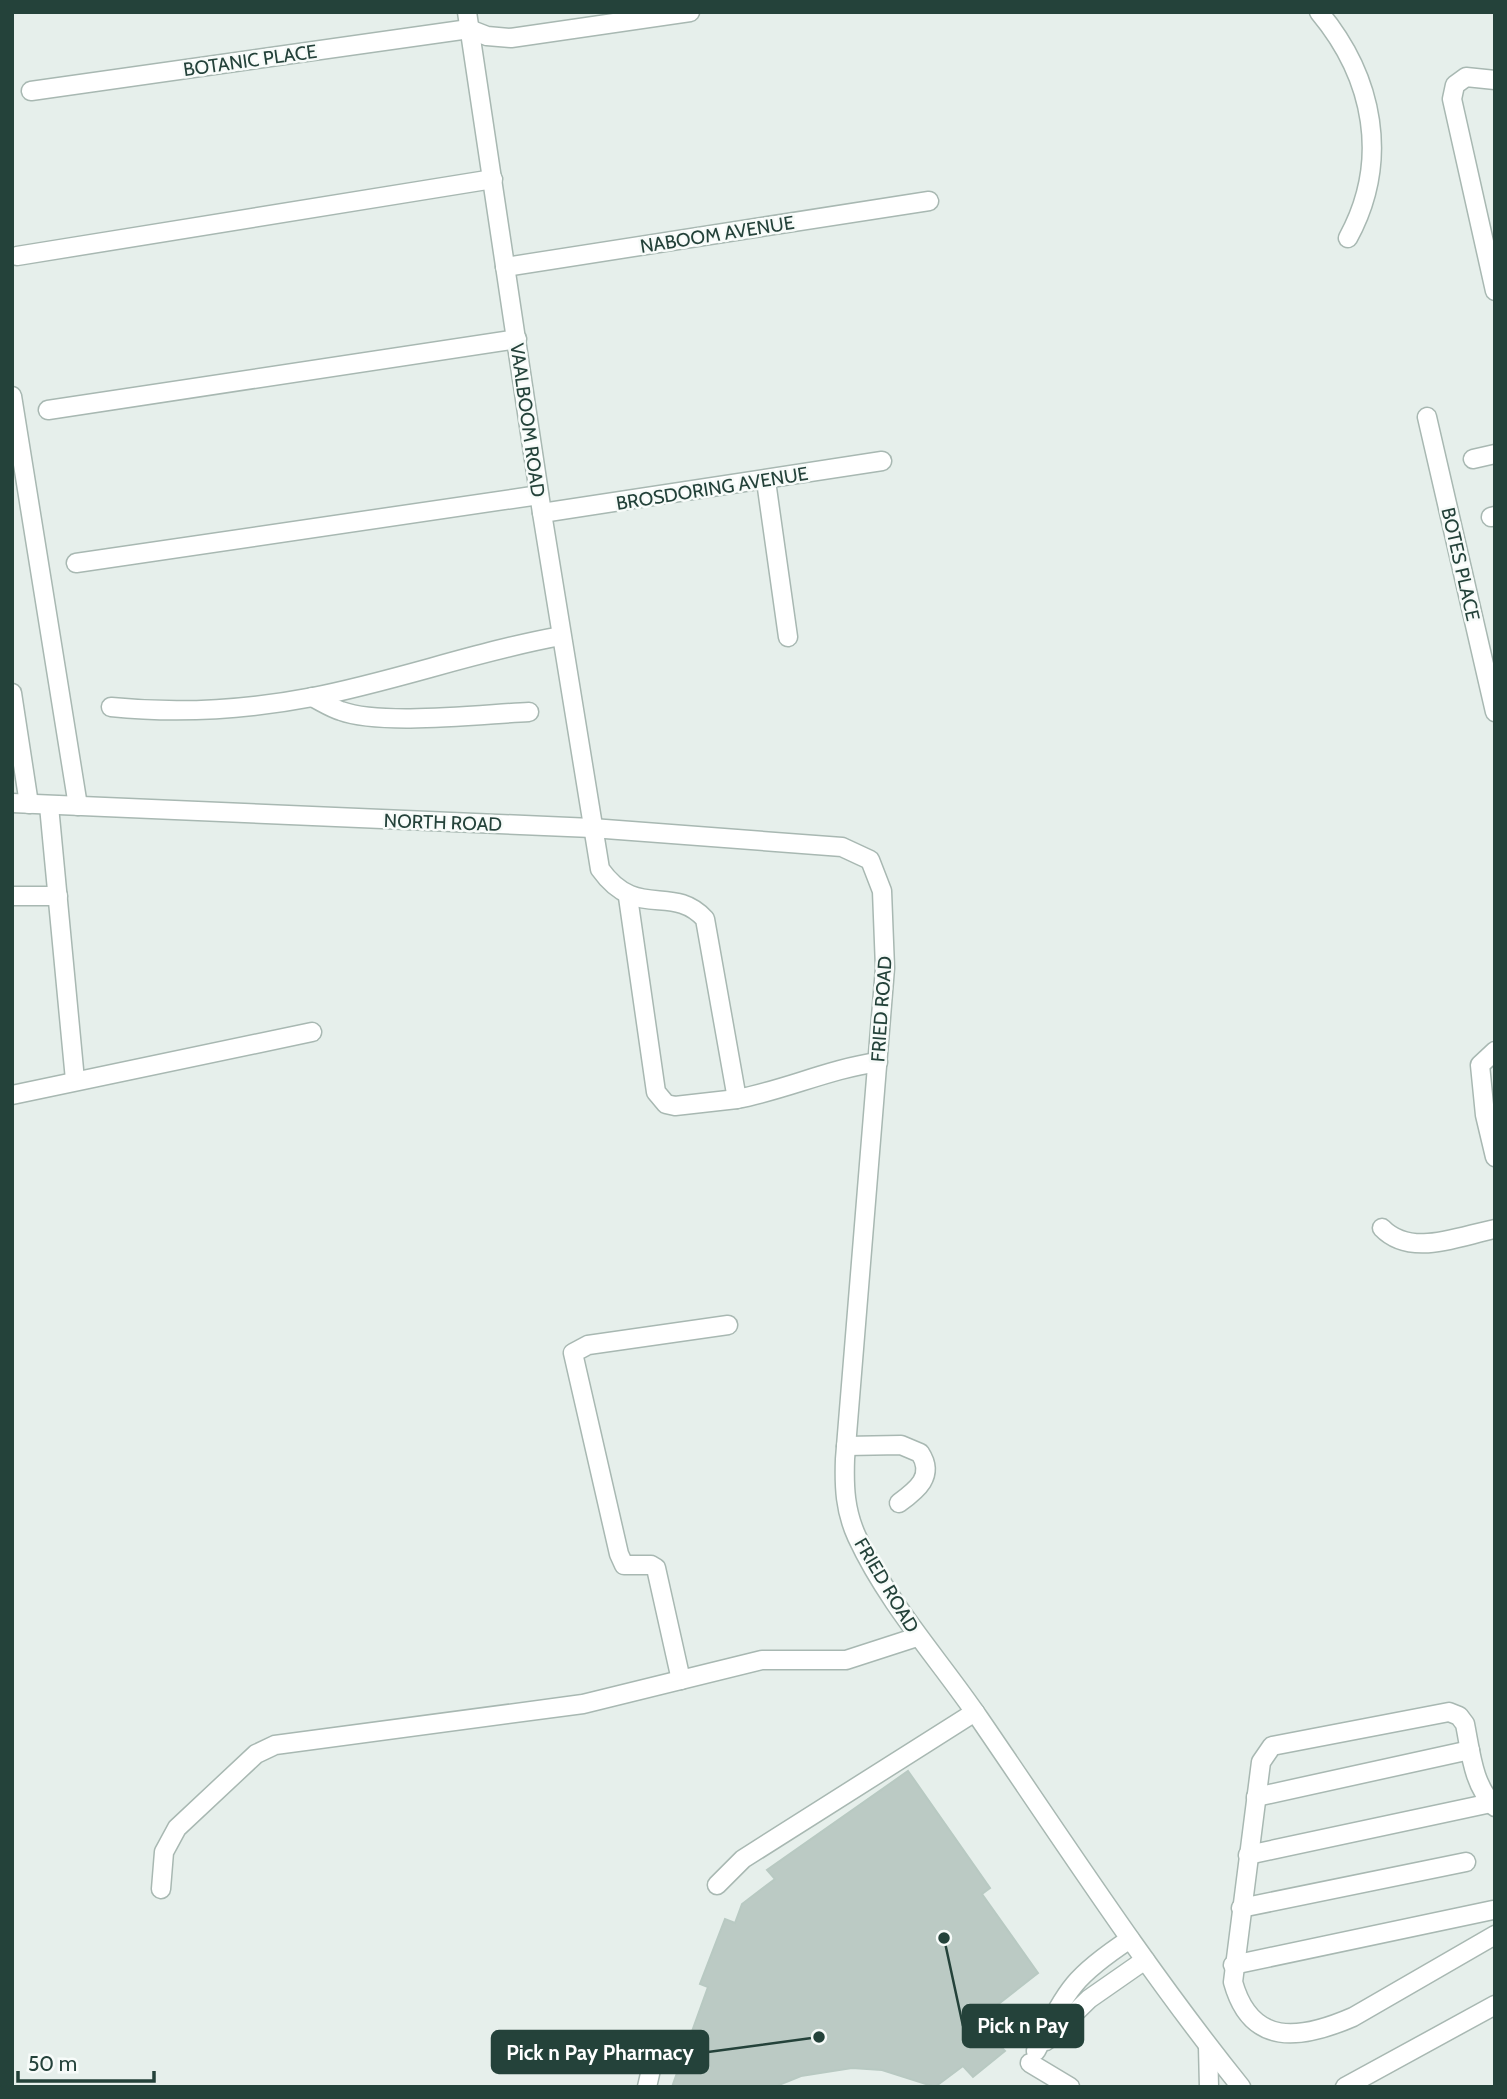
<svg xmlns="http://www.w3.org/2000/svg" width="1507" height="2099" font-family="Cabin,sans-serif">
<style>
.building{fill:#bbcac4;stroke:#b8c9c2;stroke-width:2}
.lines{fill:none;stroke-linecap:round;stroke-linejoin:round}
.minor-casing{stroke:#a8b8b2;stroke-width:21}
.minor{stroke:#fff;stroke-width:18}
.labels{text-anchor:middle;stroke-width:5;stroke-linejoin:round;paint-order:stroke}
.street-label{font-size:19px;fill:#24423a;stroke:#f7fbf9}
.leader{fill:none;stroke:#24423a;stroke-width:2.5}
.callout-dot{fill:#24423a;stroke:#f7fbf9;stroke-width:2.5}
.callout{fill:#24423a;stroke:#24423a;stroke-width:2.5}
.callout-label{font-size:21px;text-anchor:middle;font-weight:bold;fill:#fff}
</style>
<rect width="100%" height="100%" fill="#e6efeb"/>
<polygon class="building" points="908,1771 990,1888 982,1894 1038,1973 996,2006 1012,2029 996,2042 1005,2051 973,2077 963,2066 935,2087 882,2070 852,2068 801,2076 774,2087 672,2087 708,1987 700,1984 725,1919 735,1923 742,1904 775,1879 767,1870"/>
<g class="lines">
<g class="minor-casing">
<g id="minor">
<path d="M 467,12 L 542,513 L 600,869 C 637,921 672,883 705,919 L 737,1099 C 785,1090 829,1069 878,1062"/>
<path d="M 1319,12 C 1374,78 1390,161 1348,238"/>
<polyline points="469,29 487,36 511,38 690,12"/>
<polyline points="1495,80 1466,77 1455,85 1452,99 1495,291"/>
<polyline points="31,91 469,29"/>
<polyline points="17,256 493,179"/>
<polyline points="505,267 929,201"/>
<polyline points="12,396 78,806"/>
<polyline points="48,410 517,339"/>
<polyline points="1427,417 1495,712"/>
<polyline points="1473,459 1495,454"/>
<polyline points="766,481 788,637"/>
<polyline points="542,513 882,461"/>
<polyline points="1491,517 1495,516"/>
<polyline points="76,563 539,495"/>
<polyline points="12,693 29,804"/>
<path d="M 312,697 C 322,702 331,708 341,711 C 382,726 483,714 529,712"/>
<path d="M 111,707 C 179,714 245,710 313,697 C 396,681 477,651 561,636"/>
<path d="M 12,803 L 592,828 L 842,847 L 870,860 L 882,891 L 885,968 L 845,1459 C 844,1487 845,1511 857,1537 C 888,1604 938,1658 979,1718 C 1064,1842 1146,1969 1241,2087"/>
<polyline points="49,806 75,1080"/>
<polyline points="12,896 58,896"/>
<polyline points="628,897 656,1092 666,1104 675,1106 737,1099"/>
<polyline points="1495,1051 1480,1065 1485,1115 1495,1157"/>
<polyline points="12,1095 312,1032"/>
<path d="M 1382,1228 C 1411,1258 1459,1236 1495,1229"/>
<path d="M 846,1446 L 901,1445 L 920,1453 C 935,1476 917,1490 899,1503"/>
<polyline points="681,1680 656,1568 651,1565 624,1565 619,1554 573,1353 588,1345 728,1325"/>
<polyline points="1256,1797 1470,1750"/>
<path d="M 1495,1807 C 1473,1785 1471,1754 1465,1724 L 1459,1716 L 1449,1712 L 1272,1746 L 1261,1762 L 1233,1982 C 1251,2047 1300,2040 1353,2017 L 1495,1935"/>
<polyline points="1248,1855 1491,1803"/>
<polyline points="717,1885 743,1859 975,1712"/>
<polyline points="161,1889 164,1852 177,1828 256,1754 275,1745 583,1704 762,1660 846,1660 917,1637"/>
<polyline points="1241,1908 1466,1862"/>
<polyline points="1233,1965 1493,1910"/>
<polyline points="1046,2041 1089,1999 1145,1960"/>
<polyline points="1208,2046 1209,2087"/>
<path d="M 1036,2051 C 1067,1990 1071,1978 1130,1939"/>
<polyline points="1030,2063 1070,2087"/>
<polyline points="647,2087 652,2065"/>
<polyline points="1345,2087 1495,2005"/>
</g>
</g>
<use href="#minor" class="minor"/>
</g>
<g class="labels">
<g class="street-label">
<text transform="translate(250 60) rotate(-8)" y="7">BOTANIC PLACE</text>
<text transform="translate(717 234) rotate(-9)" y="7">NABOOM AVENUE</text>
<text transform="translate(528 420) rotate(82)" y="7">VAALBOOM ROAD</text>
<text transform="translate(712 488) rotate(-9)" y="7">BROSDORING AVENUE</text>
<text transform="translate(1461 564) rotate(77)" y="7">BOTES PLACE</text>
<text transform="translate(443 822) rotate(2)" y="7">NORTH ROAD</text>
<text transform="translate(881 1009) rotate(-86)" y="7">FRIED ROAD</text>
<text transform="translate(887 1585) rotate(59)" y="7">FRIED ROAD</text>
</g>
</g>
<path class="leader" d="M944 1938L963 2026M819 2037L708 2052"/>
<g class="callout-dot">
<circle cx="944" cy="1938" r="7"/>
<circle cx="819" cy="2037" r="7"/>
</g>
<g class="callout">
<rect x="963" y="2005" width="120" height="42" rx="7"/>
<rect x="492" y="2031" width="216" height="42" rx="7"/>
</g>
<g class="callout-label">
<text x="1023" y="2033">Pick n Pay</text>
<text x="600" y="2060">Pick n Pay Pharmacy</text>
</g>
<rect width="1507" height="2099" fill="none" stroke="#24423a" stroke-width="28"/>
<path d="M18 2071v10h136v-10" fill="none" stroke="#24423a" stroke-width="3.5"/>
<text x="28" y="2071" font-size="21" fill="#24423a" stroke="#f7fbf9" stroke-width="5" paint-order="stroke">50 m</text>
</svg>
